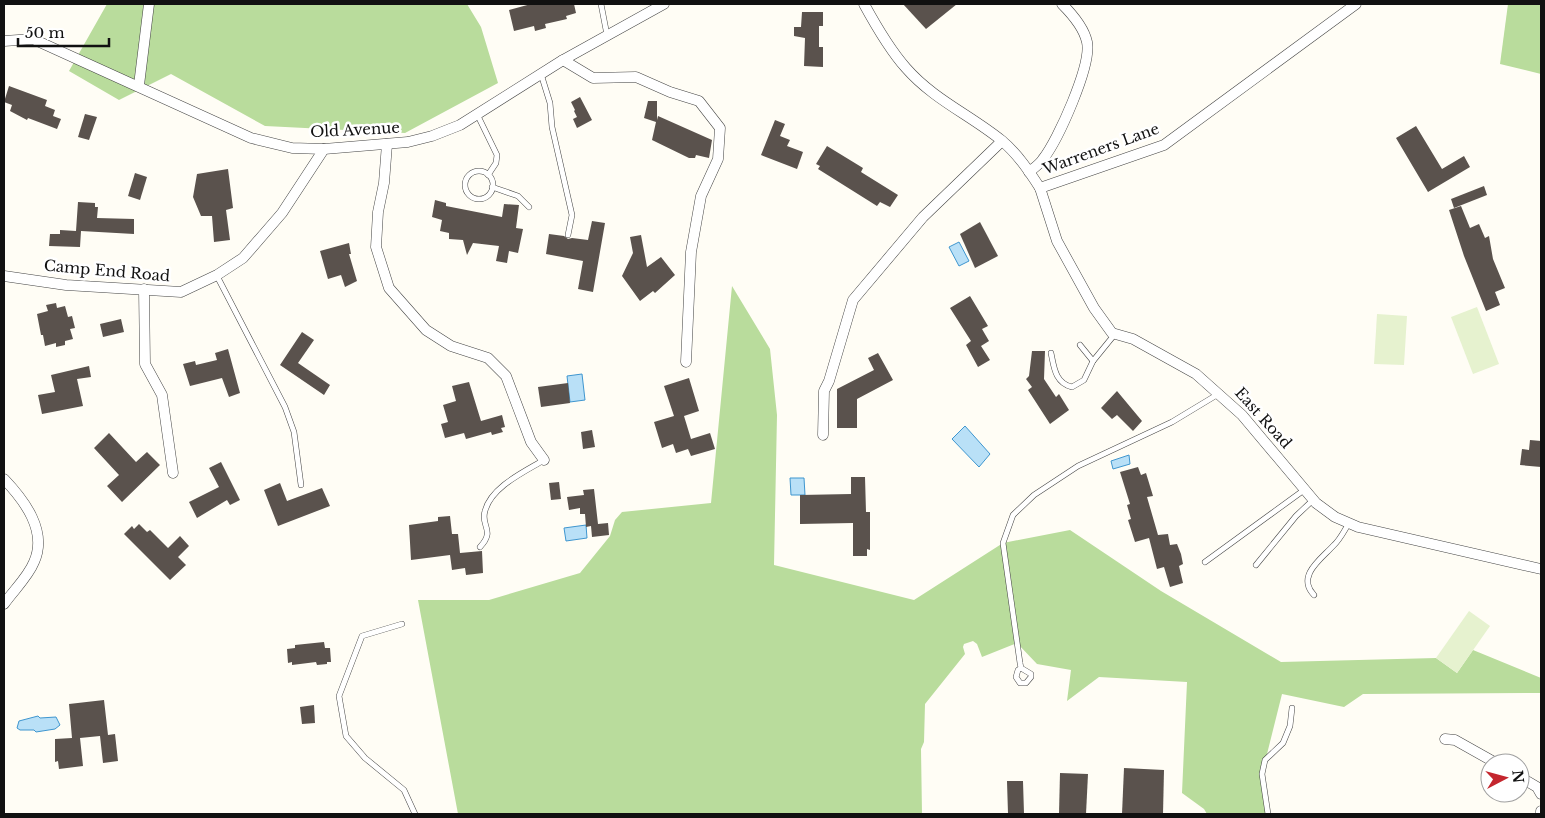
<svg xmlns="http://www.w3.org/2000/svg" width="1545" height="818" font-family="'Libre Baskerville',serif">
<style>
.forest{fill:#b9dc9c}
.pitch{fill:#e6f2cf}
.water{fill:#b9e0f7;stroke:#3f96cf}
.building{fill:#5a524d}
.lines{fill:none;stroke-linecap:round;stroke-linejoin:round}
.service-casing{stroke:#444;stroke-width:6}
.minor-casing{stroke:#444;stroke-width:11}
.service{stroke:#fff;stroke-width:5}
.minor{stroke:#fff;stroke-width:10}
.labels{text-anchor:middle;stroke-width:5;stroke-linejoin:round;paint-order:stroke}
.street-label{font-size:15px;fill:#111;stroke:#fff}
</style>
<rect width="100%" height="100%" fill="#fffdf5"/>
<g class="forest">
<polygon points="107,4 467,4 481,27 498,83 405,133 265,126 171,74 119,100 69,71"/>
<polygon points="1508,4 1541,4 1541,74 1500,64"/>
<polygon points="732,286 770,349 777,415 774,565 914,600 1003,543 1070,530 1161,591 1281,662 1436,658 1457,673 1473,650 1541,678 1541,693 1363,694 1344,707 1282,694 1262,774 1268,814 1207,814 1204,809 1182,793 1187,682 1099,677 1067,701 1071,670 1037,664 1017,643 982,657 977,644 973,641 964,644 963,647 965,654 925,704 924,742 921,749 922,814 458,814 418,600 489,600 580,573 610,536 615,520 622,512 711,503"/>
</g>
<g class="pitch">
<polygon points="1477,307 1499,364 1473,374 1451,317"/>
<polygon points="1377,314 1407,316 1404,365 1374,364"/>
<polygon points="1469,611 1490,626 1457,673 1436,658"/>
</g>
<g class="water">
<polygon points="959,242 969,261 959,266 949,247"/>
<polygon points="582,374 585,400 570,402 567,376"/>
<polygon points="965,426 990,454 979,467 952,439"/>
<polygon points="1129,455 1130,464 1113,469 1111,461"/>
<polygon points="790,478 804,478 805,495 791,495"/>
<polygon points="586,525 587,538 566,541 564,528"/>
<polygon points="38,716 40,718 56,717 60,725 55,729 36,732 34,730 20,730 17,728 19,721"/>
</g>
<g class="building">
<polygon points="531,4 574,4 576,13 566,16 567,19 545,24 546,28 535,31 534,26 514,31 509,10"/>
<polygon points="903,4 957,4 926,29"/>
<polygon points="802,12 823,12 823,26 819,26 819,47 823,47 823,67 804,66 805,38 794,36 794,27 801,27"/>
<polygon points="9,86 47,100 45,106 55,110 53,116 61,119 57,129 28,118 27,120 10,111 12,105 4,102"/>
<polygon points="580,97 592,120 577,128 573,119 577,117 574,111 575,110 571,102"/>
<polygon points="648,101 657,101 657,120 658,116 712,140 709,158 696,155 695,158 689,158 652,140 656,122 644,118"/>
<polygon points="85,114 97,117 89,140 78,137"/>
<polygon points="775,120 785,124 780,136 790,140 787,146 803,152 797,169 761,155"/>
<polygon points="1416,126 1442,169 1464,156 1470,167 1428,192 1396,138"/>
<polygon points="827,146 863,168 861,172 898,195 890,207 880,202 877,206 818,169 820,166 816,164"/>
<polygon points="228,169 233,208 226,210 230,240 214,242 212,216 201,216 193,197 197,174"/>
<polygon points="135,173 147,177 140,200 128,196"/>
<polygon points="1484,186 1487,195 1454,208 1451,199"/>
<polygon points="435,200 446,203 446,206 502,217 504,204 519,205 516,228 523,229 518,253 509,251 507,263 496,261 499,246 473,243 467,255 463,240 449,239 449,233 440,231 442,220 432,217"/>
<polygon points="78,202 95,203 95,207 98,207 97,218 134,219 134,234 81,231 80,247 49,246 50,234 60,234 60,230 76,231"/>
<polygon points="1461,206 1470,228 1479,224 1485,238 1489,236 1493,259 1505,288 1495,292 1500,305 1486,311 1464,256 1449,210"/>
<polygon points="592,221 605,223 593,292 578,289 583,261 546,254 549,234 564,236 568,239 572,238 588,240"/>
<polygon points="980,222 998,256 975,268 960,234"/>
<polygon points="641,235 647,267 661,257 675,275 655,293 653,291 640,301 622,276 633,253 630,237"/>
<polygon points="349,243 351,254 349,254 357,281 345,287 341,275 328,279 320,251"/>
<polygon points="970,296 988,326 982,329 989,341 981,346 990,360 978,367 966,345 971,341 950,308"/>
<polygon points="56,303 57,308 65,306 68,317 72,316 75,328 70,329 73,339 65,341 65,345 56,347 56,343 45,346 43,335 41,335 37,314 48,311 46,305"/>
<polygon points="121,319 124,332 103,337 100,324"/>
<polygon points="302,332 314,340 298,363 330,385 324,395 280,365"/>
<polygon points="228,349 240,393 229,397 222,378 190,386 183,364 195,361 196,365 217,360 215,353"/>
<polygon points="1032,351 1045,351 1044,379 1056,397 1059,394 1069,410 1050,424 1028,390 1032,387 1026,379 1029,376"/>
<polygon points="878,353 893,380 857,399 857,428 837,428 837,389 874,370 868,358"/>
<polygon points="89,366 91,377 77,379 83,406 42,414 38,395 55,392 51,375"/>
<polygon points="689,378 699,411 684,416 691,439 710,433 715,449 691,456 688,449 676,453 673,444 662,448 654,422 674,416 664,386"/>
<polygon points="469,382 481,421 502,415 505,427 501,428 503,432 492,435 491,432 466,439 464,433 445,438 441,424 448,422 443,405 456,401 452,386"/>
<polygon points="568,383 570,403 541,407 538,387"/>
<polygon points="1117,391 1142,421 1133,431 1117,415 1112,419 1101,408"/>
<polygon points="592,430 595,447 583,449 581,432"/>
<polygon points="109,433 136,462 147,452 160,465 122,502 107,486 119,475 94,448"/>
<polygon points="1530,440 1541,441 1541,467 1520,465 1522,449 1529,450"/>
<polygon points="221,462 240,500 230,505 227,500 197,518 189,502 219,487 209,468"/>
<polygon points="1138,467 1141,475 1146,473 1153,496 1147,497 1158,535 1168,534 1170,545 1177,544 1181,554 1183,564 1179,566 1183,583 1170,587 1164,567 1157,569 1149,538 1135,542 1128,520 1131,519 1127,505 1130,504 1120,472"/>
<polygon points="851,477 865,477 866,512 870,512 870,550 867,549 867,556 853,556 853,523 800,524 800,495 851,494"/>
<polygon points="559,482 561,499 551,500 549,483"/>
<polygon points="280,483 287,501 322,488 330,506 278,526 264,490"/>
<polygon points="594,489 598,524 608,523 609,535 592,537 591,526 586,527 585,514 580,514 580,508 569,510 567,497 584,495 583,490"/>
<polygon points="450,516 452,534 458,534 460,553 482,551 483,573 466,575 465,568 452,570 450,555 411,560 409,525 438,521 438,517"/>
<polygon points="139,524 147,532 150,530 168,548 180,536 189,546 178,557 186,565 170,580 124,534 132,526 134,529"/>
<polygon points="324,642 325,648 330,648 331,662 327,662 327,664 317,665 316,662 292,665 292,662 288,663 287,649 295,648 295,645"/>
<polygon points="104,700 108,735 115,734 118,761 103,763 100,736 80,738 83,766 59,769 58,761 55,762 55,739 72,738 69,704"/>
<polygon points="314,705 315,723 302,724 300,707"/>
<polygon points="1124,768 1164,770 1163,814 1122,814"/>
<polygon points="1060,773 1088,774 1086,814 1059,814"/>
<polygon points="1007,781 1023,781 1024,814 1008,814"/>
</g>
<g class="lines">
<g class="service-casing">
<g id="service">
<polyline points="601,4 607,35"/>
<polyline points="541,74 550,103 552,127 572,215 568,235"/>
<polyline points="477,114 497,155 496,163 488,175"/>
<circle cx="479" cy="185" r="14"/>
<polyline points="492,187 518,196 529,207"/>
<polyline points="217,276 285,407 294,432 301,485"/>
<polyline points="1080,345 1093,361"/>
<path d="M 1051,353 C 1054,367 1055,383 1072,387 L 1084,380 L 1093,361 L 1115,334"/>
<path d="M 480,547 C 496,530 480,526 485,511 C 491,487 524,472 544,460"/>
<polyline points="1205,562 1304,490"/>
<polyline points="1256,565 1296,516 1313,500"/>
<path d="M 1314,595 C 1296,576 1321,559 1333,546 C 1340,540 1344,531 1349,523"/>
<polyline points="402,624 362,636 339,696 346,736 365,758 404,790 415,814"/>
<polyline points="1021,668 1018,670 1016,677 1020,683 1026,683 1031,677 1031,674 1021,668 1020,663 1003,543 1013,515 1034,495 1078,466 1172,422 1220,393"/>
<polyline points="1268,814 1262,774 1265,760 1283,743 1290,726 1292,708"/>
</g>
</g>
<g class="minor-casing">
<g id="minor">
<path d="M 864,4 C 876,26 889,49 906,68 C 933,99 970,115 1001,140 C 1017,153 1029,171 1040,188 L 1164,145 L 1356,4"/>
<polyline points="4,41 33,39 251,138 292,148 324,149 408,142 432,136 460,125 563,60 664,4"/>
<polyline points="563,60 593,78 636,77 670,92 699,101 720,128 718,159 701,196 691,252 686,362"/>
<polyline points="139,85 149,4"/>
<polyline points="387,144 384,183 378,212 376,247 389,288 426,330 451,346 488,358 506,376 531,442 544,460"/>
<path d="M 1029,172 C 1034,168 1040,164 1043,159 C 1058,140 1092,65 1087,42 C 1084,28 1072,14 1062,4"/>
<polyline points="1040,188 1057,241 1094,308 1112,333 1133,339 1196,374 1242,415 1316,503 1335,517 1358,527 1541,569"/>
<polyline points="4,276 66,285 181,292 217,275 243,258 282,213 324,149"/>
<polyline points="144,289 145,364 162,395 173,473"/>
<polyline points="823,435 824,391 829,381 853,300 923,217 1002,141"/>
<path d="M 4,479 C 24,500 48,531 34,562 C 28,577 13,591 4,604"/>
<polyline points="1445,739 1455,740 1496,763"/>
<polyline points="1520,777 1537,787 1541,794"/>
<polyline points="1541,814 1541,811"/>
</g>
</g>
<use href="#service" class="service"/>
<use href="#minor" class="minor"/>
</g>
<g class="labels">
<g class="street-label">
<text transform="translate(355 130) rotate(-3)" y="5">Old Avenue</text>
<text transform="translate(1101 149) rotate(-20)" y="5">Warreners Lane</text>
<text transform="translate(107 271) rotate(5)" y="5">Camp End Road</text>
<text transform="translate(1263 418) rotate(48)" y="5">East Road</text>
</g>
</g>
<rect width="1545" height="818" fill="none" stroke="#111111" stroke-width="10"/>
<g transform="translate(1505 778) rotate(84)"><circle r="24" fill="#ffffff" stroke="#a0a0a0"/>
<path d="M0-4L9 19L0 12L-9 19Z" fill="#c4262e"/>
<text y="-8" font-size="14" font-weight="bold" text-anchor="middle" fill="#111111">N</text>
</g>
<path d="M18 38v8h91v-8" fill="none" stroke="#111111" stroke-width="2.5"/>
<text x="25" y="38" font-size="15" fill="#111111" stroke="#ffffff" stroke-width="4" paint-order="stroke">50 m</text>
</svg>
